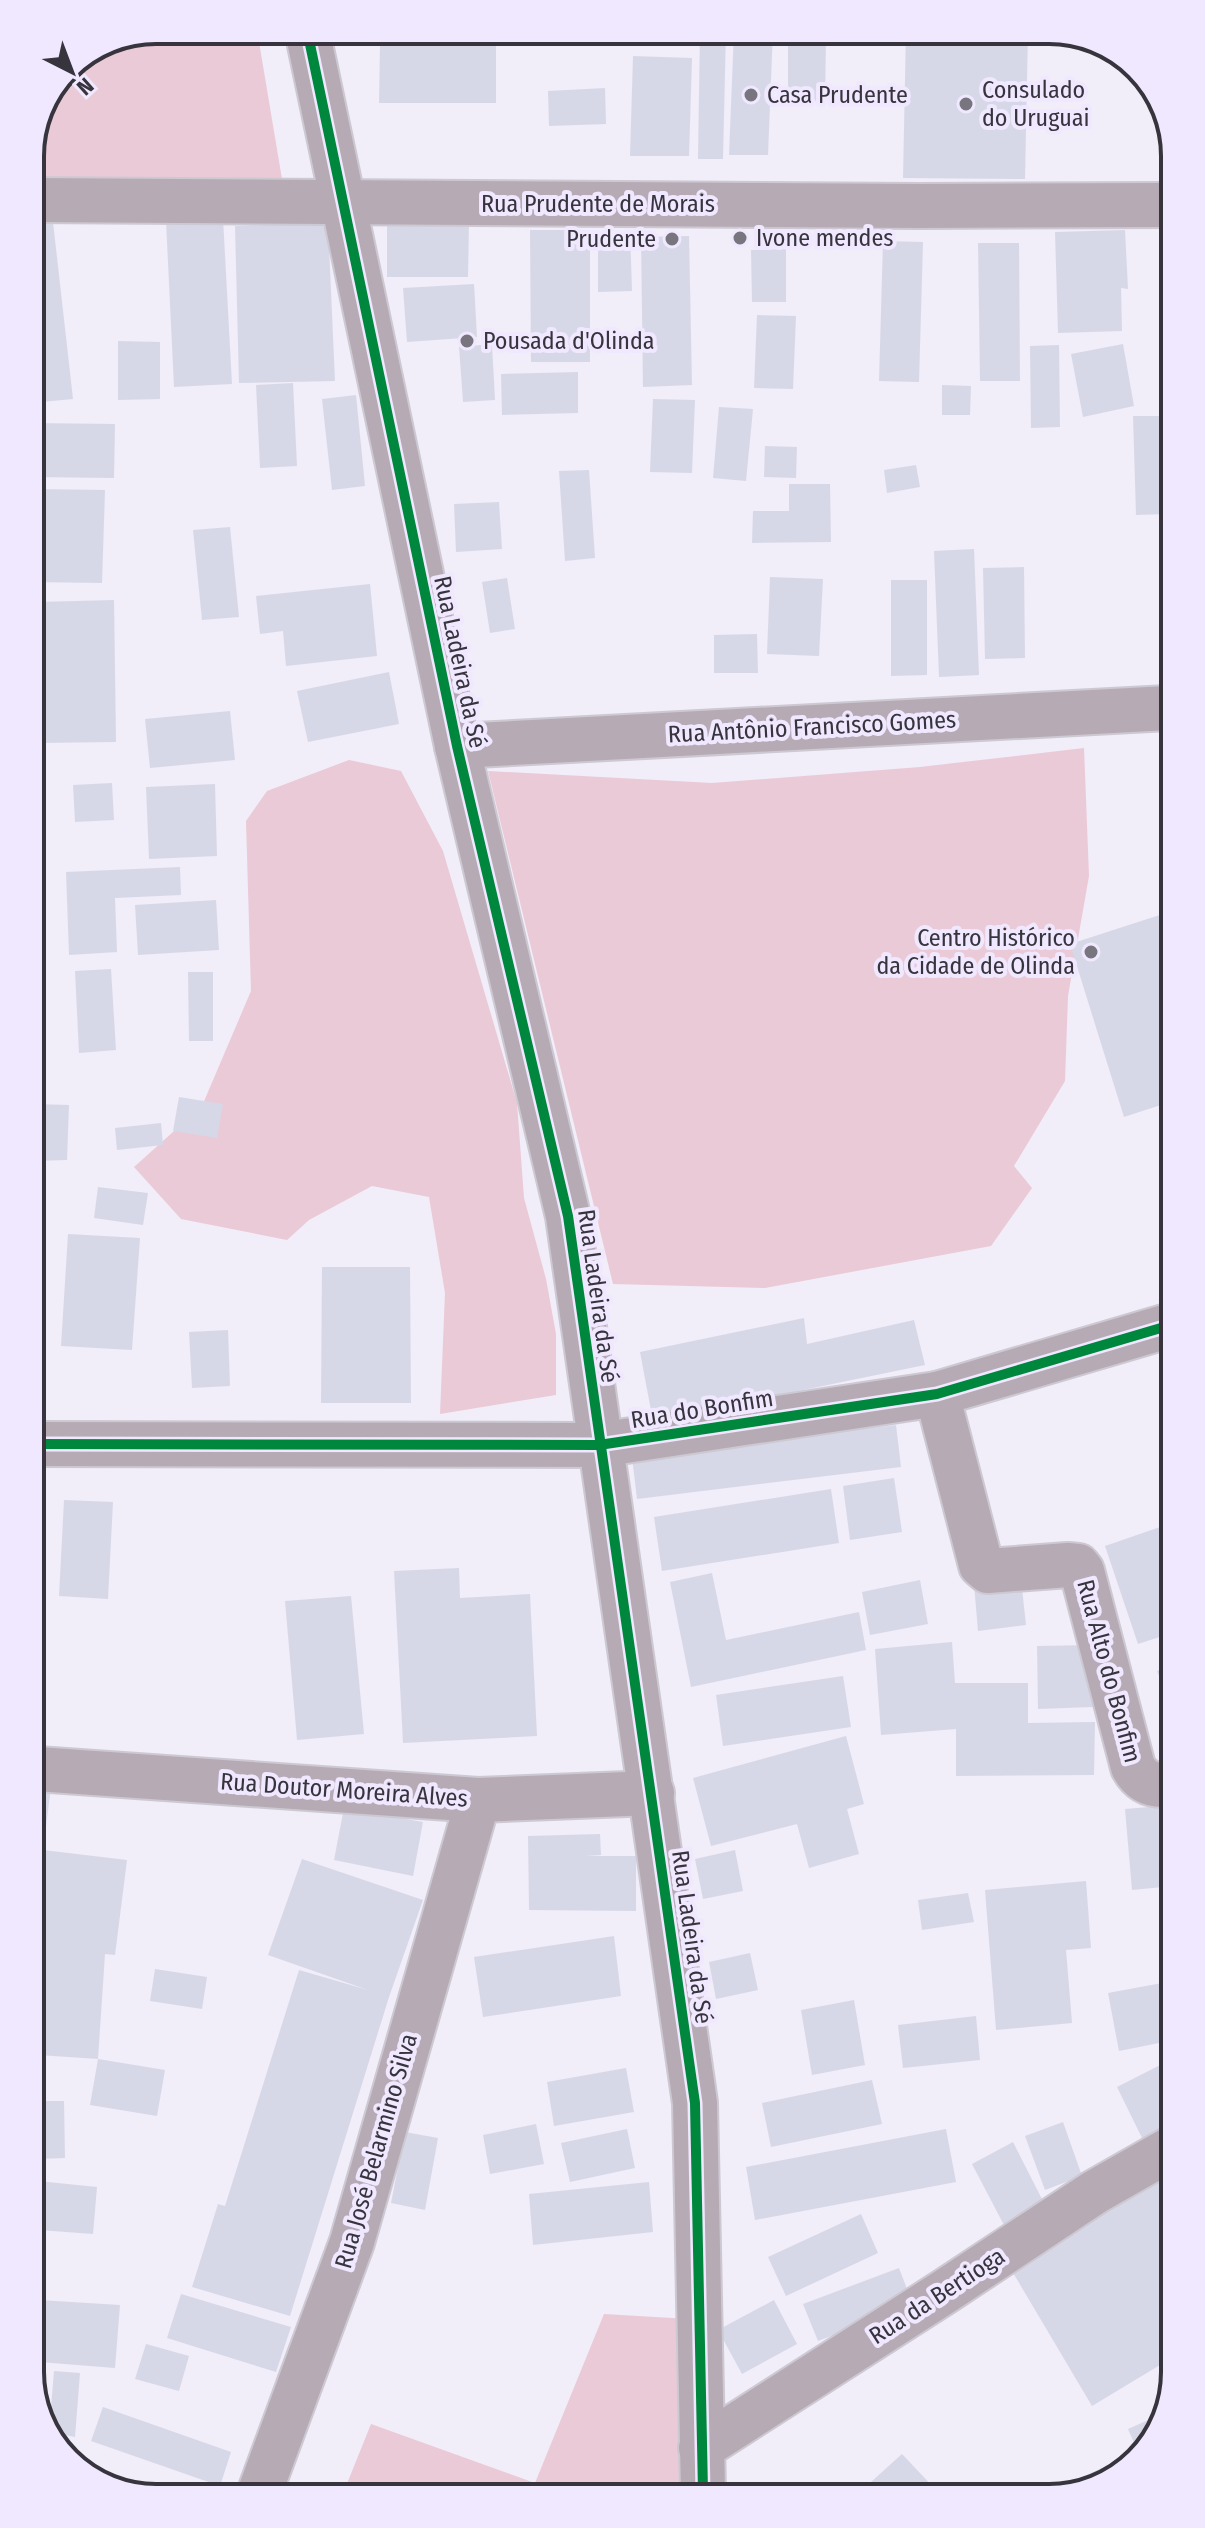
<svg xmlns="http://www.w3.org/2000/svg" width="1205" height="2528" font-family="'Fira Sans Condensed',sans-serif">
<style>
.green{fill:#eacad6}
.building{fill:#d7d8e7}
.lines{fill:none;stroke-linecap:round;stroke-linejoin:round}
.minor-casing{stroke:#cdc9d3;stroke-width:48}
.minor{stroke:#b6abb5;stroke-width:44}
.cycleway-casing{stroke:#f0e8fe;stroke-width:15}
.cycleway{stroke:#00873e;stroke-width:10}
.poi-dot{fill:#78757f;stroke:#f0e8fe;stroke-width:3}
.labels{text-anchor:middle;stroke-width:8;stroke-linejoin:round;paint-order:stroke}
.poi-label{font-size:24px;fill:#37343d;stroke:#f0e8fe;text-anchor:start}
.street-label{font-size:24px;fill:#37343d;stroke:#f0e8fe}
.rim{fill:none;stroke:#37343d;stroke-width:4}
</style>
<rect width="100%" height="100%" fill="#f1edf9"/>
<g class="green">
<polygon points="156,30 257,30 283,185 30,186 30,148 67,66"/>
<polygon points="1084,748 1089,876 1068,996 1065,1081 1014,1166 1032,1188 991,1246 765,1288 613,1284 488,771 712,783 920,767"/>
<polygon points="349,760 401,771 443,851 517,1103 524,1198 546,1279 556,1334 556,1395 440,1414 445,1293 429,1197 372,1186 309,1220 287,1240 181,1219 134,1167 202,1106 251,991 246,821 267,791"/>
<polygon points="604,2314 689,2319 685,2493 342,2496 371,2424 535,2483"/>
</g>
<g class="building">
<polygon points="644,30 697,30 696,40 644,38"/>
<polygon points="700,30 726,30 723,159 698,159"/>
<polygon points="734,30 773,30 768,155 729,155"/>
<polygon points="906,30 1028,30 1025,179 903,178"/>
<polygon points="826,38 825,101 788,102 788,39"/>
<polygon points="496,45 496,103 379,103 380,46"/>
<polygon points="633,56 692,58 689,156 630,156"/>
<polygon points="605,88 606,124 549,126 548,91"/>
<polygon points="223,218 232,384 174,387 166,221"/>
<polygon points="387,221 469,221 468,277 387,277"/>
<polygon points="53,222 73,399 31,403 31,224"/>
<polygon points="328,223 335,381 239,383 235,226"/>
<polygon points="530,230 590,230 590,362 531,362"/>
<polygon points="1125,230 1128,289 1121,288 1122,331 1058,333 1055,232"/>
<polygon points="630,231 632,291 598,292 598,232"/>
<polygon points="689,236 692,385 643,387 641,237"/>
<polygon points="883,241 923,242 919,382 879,381"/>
<polygon points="978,243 1019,243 1020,381 980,381"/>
<polygon points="786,249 786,302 752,302 751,250"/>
<polygon points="474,284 477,337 407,342 403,288"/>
<polygon points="757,315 796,316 793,389 754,388"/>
<polygon points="118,341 160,342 160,399 118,400"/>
<polygon points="492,344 495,400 463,402 459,347"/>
<polygon points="1123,344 1134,406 1083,417 1071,354"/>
<polygon points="1059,345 1060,427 1031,428 1030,346"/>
<polygon points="578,372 578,413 502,415 501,374"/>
<polygon points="293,383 297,466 260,468 256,385"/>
<polygon points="942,385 971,386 970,415 942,415"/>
<polygon points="356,395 365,486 332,490 322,399"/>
<polygon points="653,399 695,400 692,473 650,472"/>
<polygon points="719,407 753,409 746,481 713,478"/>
<polygon points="1133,416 1166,416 1167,514 1136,515"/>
<polygon points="31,423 115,424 114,478 32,477"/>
<polygon points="765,446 797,447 796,478 764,477"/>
<polygon points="916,465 920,487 887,493 884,470"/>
<polygon points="589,470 595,558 565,561 559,471"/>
<polygon points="789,484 830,484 831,542 752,543 753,511 789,511"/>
<polygon points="35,489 105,490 102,583 32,582"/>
<polygon points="499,502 502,549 456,552 454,504"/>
<polygon points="230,527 239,617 202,620 193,530"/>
<polygon points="974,549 979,675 939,677 934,551"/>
<polygon points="1024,567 1025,658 985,659 983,568"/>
<polygon points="770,577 823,579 819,656 767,654"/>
<polygon points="507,578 515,629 490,633 482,582"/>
<polygon points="891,580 927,580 927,675 891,676"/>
<polygon points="370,584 377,656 286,666 283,631 260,634 256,596"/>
<polygon points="114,600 116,742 38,743 37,602"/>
<polygon points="1164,600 1168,600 1168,632 1165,632"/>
<polygon points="757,634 758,673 714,673 714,635"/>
<polygon points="389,672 399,724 308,742 297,691"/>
<polygon points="230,711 235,760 150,768 145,719"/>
<polygon points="112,783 114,820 75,822 73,785"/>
<polygon points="215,784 217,856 149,859 146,787"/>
<polygon points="180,867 181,895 115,898 117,952 69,955 66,872"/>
<polygon points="216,900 219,950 138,955 135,905"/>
<polygon points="1169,912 1170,1102 1124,1117 1070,944"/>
<polygon points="111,969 116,1050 79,1053 75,971"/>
<polygon points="188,972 213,972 213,1041 189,1041"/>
<polygon points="179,1097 223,1104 217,1138 173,1131"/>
<polygon points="35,1104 69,1105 67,1160 34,1161"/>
<polygon points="161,1123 163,1145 117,1150 115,1128"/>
<polygon points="98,1187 148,1193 143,1225 94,1218"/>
<polygon points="68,1234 140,1238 132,1350 61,1346"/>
<polygon points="322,1267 410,1267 411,1403 321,1403"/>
<polygon points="804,1318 807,1344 914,1320 925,1365 653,1421 640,1352"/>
<polygon points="228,1330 230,1386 192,1388 189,1332"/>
<polygon points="896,1425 901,1467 637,1499 632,1457"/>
<polygon points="894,1478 902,1532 850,1540 843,1486"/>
<polygon points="831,1489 839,1543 662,1571 654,1517"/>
<polygon points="64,1500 113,1502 108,1599 59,1596"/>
<polygon points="1163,1526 1172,1553 1172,1633 1138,1644 1105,1546"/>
<polygon points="459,1568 460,1598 530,1594 537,1736 403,1743 394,1571"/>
<polygon points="712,1573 726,1640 859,1612 866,1650 691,1687 670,1582"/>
<polygon points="1021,1579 1026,1625 978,1631 974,1584"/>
<polygon points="920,1580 928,1624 870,1635 862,1592"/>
<polygon points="351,1596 364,1734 297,1740 285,1601"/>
<polygon points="952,1642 955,1683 1028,1683 1028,1723 1095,1722 1094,1775 956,1776 956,1729 881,1735 875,1649"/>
<polygon points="1092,1645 1093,1707 1038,1709 1037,1646"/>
<polygon points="1172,1666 1172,1709 1157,1671"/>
<polygon points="843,1676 851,1727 723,1746 716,1695"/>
<polygon points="846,1736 864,1804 847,1809 859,1854 809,1868 797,1824 711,1846 693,1778"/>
<polygon points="37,1785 51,1787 43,1850 127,1860 115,1955 105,1954 98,2059 38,2055"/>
<polygon points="1173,1805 1173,1886 1132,1890 1125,1809"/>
<polygon points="344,1808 423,1822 413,1876 334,1860"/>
<polygon points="600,1834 601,1855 586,1856 636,1856 636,1911 529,1910 528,1836"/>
<polygon points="735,1850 743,1891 703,1899 695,1859"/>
<polygon points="302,1859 423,1900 389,1997 290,2316 192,2287 218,2204 225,2206 299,1970 368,1990 268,1955"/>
<polygon points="1086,1881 1091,1948 1066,1950 1072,2023 996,2030 985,1890"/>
<polygon points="968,1893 974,1922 922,1930 918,1900"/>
<polygon points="614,1936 621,1996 483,2017 474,1957"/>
<polygon points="750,1953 758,1990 716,1999 709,1962"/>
<polygon points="155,1969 207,1977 202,2009 150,2001"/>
<polygon points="1173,1981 1174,2040 1119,2051 1108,1993"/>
<polygon points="854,2000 865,2065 812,2075 801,2010"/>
<polygon points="976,2016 980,2060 903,2068 898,2025"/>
<polygon points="1174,2058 1174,2129 1145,2144 1117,2087"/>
<polygon points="98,2059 165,2070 157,2116 90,2105"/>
<polygon points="626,2068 634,2112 554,2126 547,2082"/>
<polygon points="872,2080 882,2124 771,2147 762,2103"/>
<polygon points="38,2101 64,2101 65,2158 38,2159"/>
<polygon points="1063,2122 1082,2176 1045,2190 1025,2136"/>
<polygon points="536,2124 544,2164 490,2174 483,2135"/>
<polygon points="627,2129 635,2168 570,2182 561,2143"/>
<polygon points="946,2129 956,2182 755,2220 746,2167"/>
<polygon points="405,2132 438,2138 425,2210 391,2203"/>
<polygon points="1013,2142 1047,2209 1006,2229 972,2164"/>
<polygon points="1164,2173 1174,2190 1175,2356 1092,2406 1009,2266"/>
<polygon points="38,2181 97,2187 93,2234 39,2230"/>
<polygon points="649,2182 653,2232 533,2245 529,2194"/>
<polygon points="861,2214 878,2253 786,2296 768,2257"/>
<polygon points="899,2268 913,2305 818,2341 803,2304"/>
<polygon points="181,2294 291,2327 276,2372 167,2338"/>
<polygon points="39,2300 120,2305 115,2368 39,2362"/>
<polygon points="774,2300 797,2344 742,2374 718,2330"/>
<polygon points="146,2344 189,2356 179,2391 135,2379"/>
<polygon points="54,2371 80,2373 75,2437 49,2432"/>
<polygon points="103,2407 231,2452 220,2486 91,2441"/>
<polygon points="1162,2414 1154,2443 1139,2454 1128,2429"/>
<polygon points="902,2454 936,2490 861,2491"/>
<polygon points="71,2461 97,2467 94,2478 80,2472"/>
<polygon points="1102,2468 1108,2480 1097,2489 1056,2489"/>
</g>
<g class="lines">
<g class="minor-casing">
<g id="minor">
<polyline points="307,30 457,746 568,1216 695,2103 703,2492"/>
<polyline points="30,200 919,206 1166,205"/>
<polyline points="457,746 1168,708"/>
<path d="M 937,1394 L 981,1565 L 988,1571 L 1068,1565 L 1078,1566 L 1082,1571 L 1133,1767 C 1142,1783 1155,1787 1173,1784"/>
<polyline points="35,1444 599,1445 937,1394 1171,1325"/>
<polyline points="37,1769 478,1800 652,1793"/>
<polyline points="701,2448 944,2292 1095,2192 1174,2147"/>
<polyline points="258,2497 352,2242 478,1800"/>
</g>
</g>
<use href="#minor" class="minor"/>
<g class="cycleway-casing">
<g id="cycleway">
<polyline points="307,30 457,746 568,1216 695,2103 703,2492"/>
<polyline points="35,1444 599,1445 937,1394 1171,1325"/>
</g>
</g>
<use href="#cycleway" class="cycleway"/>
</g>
<g class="poi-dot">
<circle cx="751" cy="95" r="8"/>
<circle cx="966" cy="104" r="8"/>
<circle cx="740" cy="238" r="8"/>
<circle cx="672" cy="239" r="8"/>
<circle cx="467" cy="341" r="8"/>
<circle cx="1091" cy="952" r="8"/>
</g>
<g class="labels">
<g class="poi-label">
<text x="982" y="98">Consulado<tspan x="982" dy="28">do Uruguai</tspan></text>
<text x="767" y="103">Casa Prudente</text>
<text x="756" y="246">Ivone mendes</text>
<text x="656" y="247" text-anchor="end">Prudente</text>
<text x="483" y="349">Pousada d'Olinda</text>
<text x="1075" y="946" text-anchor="end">Centro Histórico<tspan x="1075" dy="28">da Cidade de Olinda</tspan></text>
</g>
<g class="street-label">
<text x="598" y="212">Rua Prudente de Morais</text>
<text transform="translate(460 662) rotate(78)" y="8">Rua Ladeira da Sé</text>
<text transform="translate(812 727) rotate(-3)" y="8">Rua Antônio Francisco Gomes</text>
<text transform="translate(598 1296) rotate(82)" y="8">Rua Ladeira da Sé</text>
<text transform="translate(702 1409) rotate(-9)" y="8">Rua do Bonfim</text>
<text transform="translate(1109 1671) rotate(75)" y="8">Rua Alto do Bonfim</text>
<text transform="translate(344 1790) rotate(4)" y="8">Rua Doutor Moreira Alves</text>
<text transform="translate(692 1937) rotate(82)" y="8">Rua Ladeira da Sé</text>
<text transform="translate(376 2151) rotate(-74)" y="8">Rua José Belarmino Silva</text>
<text transform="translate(937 2296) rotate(-33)" y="8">Rua da Bertioga</text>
</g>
</g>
<path d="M0 0H1205V2528H0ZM156 44H1049A112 112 0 0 1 1161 156V2372A112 112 0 0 1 1049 2484H156A112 112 0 0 1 44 2372V156A112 112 0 0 1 156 44Z" fill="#f0e8fe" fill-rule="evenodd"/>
<path class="rim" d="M156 44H1049A112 112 0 0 1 1161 156V2372A112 112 0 0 1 1049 2484H156A112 112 0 0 1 44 2372V156A112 112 0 0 1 156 44Z"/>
<g transform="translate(72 72) rotate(138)" stroke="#f0e8fe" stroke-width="6" paint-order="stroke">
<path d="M0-6L14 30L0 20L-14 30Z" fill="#37343d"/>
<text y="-12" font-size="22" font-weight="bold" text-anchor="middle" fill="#37343d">N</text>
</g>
</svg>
